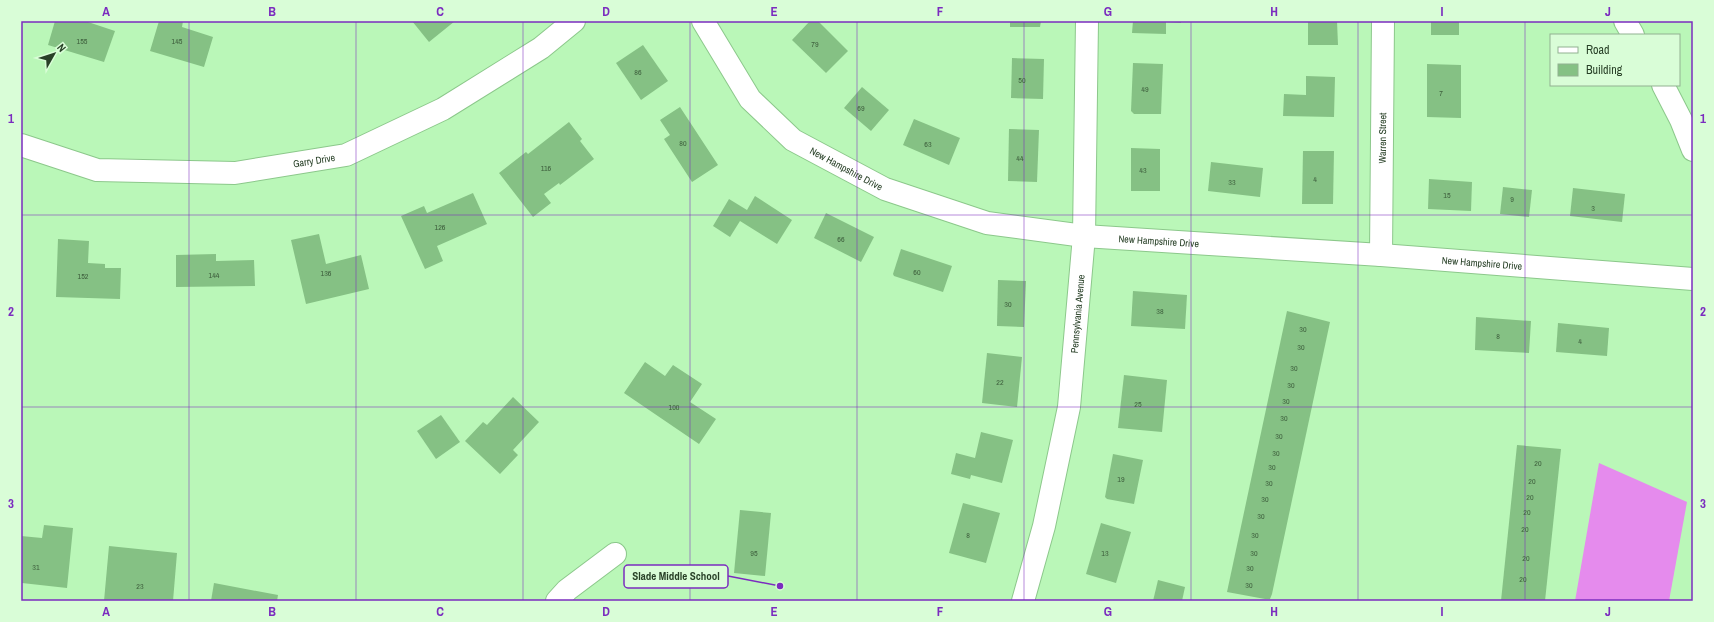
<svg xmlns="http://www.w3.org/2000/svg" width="1714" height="622" font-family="'Archivo Narrow',sans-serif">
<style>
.forest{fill:#e58bed}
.building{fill:#85c184}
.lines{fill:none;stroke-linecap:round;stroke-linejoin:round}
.minor-casing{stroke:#8cc88b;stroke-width:24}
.minor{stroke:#fff;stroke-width:22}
.grid{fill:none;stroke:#7b2cbf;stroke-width:1;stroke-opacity:0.55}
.labels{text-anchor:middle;stroke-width:3;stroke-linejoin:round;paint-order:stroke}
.number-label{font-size:8px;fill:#3f603e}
.street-label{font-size:10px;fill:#284027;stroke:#d9fdd7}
.leader{fill:none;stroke:#7b2cbf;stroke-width:1.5}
.callout-dot{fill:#7b2cbf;stroke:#d9fdd7;stroke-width:1.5}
.callout{fill:#d9fdd7;stroke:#7b2cbf;stroke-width:1.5}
.callout-label{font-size:11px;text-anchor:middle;font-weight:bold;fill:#284027}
.neatline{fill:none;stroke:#7b2cbf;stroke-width:1.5}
.grid-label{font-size:13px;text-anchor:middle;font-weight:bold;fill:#7b2cbf}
</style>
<rect width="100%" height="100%" fill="#baf7b8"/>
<polygon class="forest" points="1599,463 1687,502 1669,601 1575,601"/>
<g class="building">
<polygon points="55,21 85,21 115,31 104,62 48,45"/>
<polygon points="159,21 183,21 182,27 213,37 204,67 150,51"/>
<polygon points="412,21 455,21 429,42"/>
<polygon points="810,21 818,21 848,51 826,73 792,40"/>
<polygon points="1010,21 1041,21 1040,27 1010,27"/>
<polygon points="1133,21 1181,21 1181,23 1166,22 1166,34 1132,33"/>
<polygon points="1308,21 1337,21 1338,45 1308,45"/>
<rect x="1431" y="21" width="28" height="14"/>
<polygon points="643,45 668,81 641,100 616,63"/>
<polygon points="1012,58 1044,59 1043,99 1011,98"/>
<polygon points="1133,63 1163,64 1161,114 1134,114 1131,111"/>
<polygon points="1427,64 1461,65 1461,118 1427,117"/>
<polygon points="1306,76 1335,77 1334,117 1283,116 1284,94 1306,95"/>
<polygon points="862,87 889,110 871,131 844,108"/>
<polygon points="680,107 718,165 692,182 664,139 670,135 660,120"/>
<polygon points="914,119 960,138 949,165 903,145"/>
<polygon points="569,122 582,139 580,141 594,159 560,185 559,183 544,194 551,203 533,217 499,173 526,152 528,154"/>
<polygon points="1009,129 1039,130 1037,182 1008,181"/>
<polygon points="1131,148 1160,149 1160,191 1131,191"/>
<polygon points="1303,151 1334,151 1333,204 1302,204"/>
<polygon points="1211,162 1263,168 1260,197 1208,191"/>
<polygon points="1429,179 1472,182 1471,211 1428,209"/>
<polygon points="1503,187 1532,190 1529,217 1500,214"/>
<polygon points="1573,188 1625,194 1622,222 1570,216"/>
<polygon points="473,193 487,224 437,246 443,261 425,269 401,216 424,206 427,213"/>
<polygon points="755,196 792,220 777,244 740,221 730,237 713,226 729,199 747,210"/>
<polygon points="826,213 874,237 861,262 814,238"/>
<polygon points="319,234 326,264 361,255 369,289 306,304 291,240"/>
<polygon points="58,239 89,241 88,263 105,264 105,268 121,268 120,299 56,297"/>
<polygon points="901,249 952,266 943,292 894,276 893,274"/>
<polygon points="216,254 216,261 254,260 255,286 176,287 176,255"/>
<polygon points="998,280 1026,281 1024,327 997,326"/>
<polygon points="1133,291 1187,295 1185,329 1131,326"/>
<polygon points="1287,311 1330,322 1272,594 1270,599 1265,599 1227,592"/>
<polygon points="1476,317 1531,321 1529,353 1475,350"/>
<polygon points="1558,323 1609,328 1607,356 1556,352"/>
<polygon points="987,353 1022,357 1017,407 982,403"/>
<polygon points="645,362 665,376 673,365 702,384 690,402 716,419 699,444 624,393"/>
<polygon points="1124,375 1167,380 1162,432 1118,428"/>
<polygon points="513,397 539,422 513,450 518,455 500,474 465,441 483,422 487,425"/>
<polygon points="441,415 460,442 436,459 417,431"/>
<polygon points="981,432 1013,440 1002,483 971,475 970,479 951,474 956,453 975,458"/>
<polygon points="1517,445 1561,449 1545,601 1501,601"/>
<polygon points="1113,454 1143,460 1134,504 1107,499 1105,497"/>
<polygon points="963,503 1000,513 986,563 949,553"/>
<polygon points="740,510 771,513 765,576 734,573"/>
<polygon points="1101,523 1131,532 1116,583 1086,574"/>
<polygon points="44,525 73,528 67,588 22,583 21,588 21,536 42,538"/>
<polygon points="109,546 177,553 173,601 104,601"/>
<polygon points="1158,580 1185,587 1182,601 1153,601"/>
<polygon points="214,583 278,595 277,601 211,601"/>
</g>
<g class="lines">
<g class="minor-casing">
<g id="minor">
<path id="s1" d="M 703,21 L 750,99 L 793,140 L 885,189 L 987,223 L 1084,236 L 1381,255 L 1693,279"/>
<polyline points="1625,21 1633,35"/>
<polyline points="1663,85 1681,120 1693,150"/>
<path id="s2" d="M 21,145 L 97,170 L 235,173 L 346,155 L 443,109 L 541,48 L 574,21"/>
<path id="s3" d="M 1381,255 L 1383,21"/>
<polyline points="557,601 567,590 615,554"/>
<path id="s4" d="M 1023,601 L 1044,526 L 1069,407 L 1084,236 L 1087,21"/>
</g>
</g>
<use href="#minor" class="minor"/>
</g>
<path class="grid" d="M 189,21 L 189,601M 356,21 L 356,601M 523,21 L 523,601M 690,21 L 690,601M 857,21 L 857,601M 1024,21 L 1024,601M 1191,21 L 1191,601M 1358,21 L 1358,601M 1525,21 L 1525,601M 21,215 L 1693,215M 21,407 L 1693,407"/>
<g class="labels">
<g class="number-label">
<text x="82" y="44">155</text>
<text x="177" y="44">145</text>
<text x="815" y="47">79</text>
<text x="638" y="75">86</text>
<text x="1022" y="83">50</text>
<text x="1145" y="92">49</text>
<text x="1441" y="96">7</text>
<text x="861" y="111">69</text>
<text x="683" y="146">80</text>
<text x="928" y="147">63</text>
<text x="1020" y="161">44</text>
<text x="546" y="171">116</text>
<text x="1143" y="173">43</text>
<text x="1315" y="182">4</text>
<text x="1232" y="185">33</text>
<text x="1447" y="198">15</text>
<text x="1512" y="202">9</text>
<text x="1593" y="211">3</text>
<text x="440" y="230">126</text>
<text x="841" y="242">66</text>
<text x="917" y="275">60</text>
<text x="326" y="276">136</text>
<text x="214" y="278">144</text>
<text x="83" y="279">152</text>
<text x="1008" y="307">30</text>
<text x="1160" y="314">38</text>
<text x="1303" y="332">30</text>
<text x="1498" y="339">8</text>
<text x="1580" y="344">4</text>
<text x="1301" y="350">30</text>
<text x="1294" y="371">30</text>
<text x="1000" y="385">22</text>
<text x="1291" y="388">30</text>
<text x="1286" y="404">30</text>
<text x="1138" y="407">25</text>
<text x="674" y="410">100</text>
<text x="1284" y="421">30</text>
<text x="1279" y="439">30</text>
<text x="1276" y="456">30</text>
<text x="1538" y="466">20</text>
<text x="1272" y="470">30</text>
<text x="1121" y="482">19</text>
<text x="1532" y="484">20</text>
<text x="1269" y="486">30</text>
<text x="1530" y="500">20</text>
<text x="1265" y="502">30</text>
<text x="1527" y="515">20</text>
<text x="1261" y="519">30</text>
<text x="1525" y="532">20</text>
<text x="968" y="538">8</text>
<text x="1255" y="538">30</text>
<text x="754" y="556">95</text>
<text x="1105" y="556">13</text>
<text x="1254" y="556">30</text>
<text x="1526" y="561">20</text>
<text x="36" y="570">31</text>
<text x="1250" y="571">30</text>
<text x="1523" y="582">20</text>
<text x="1249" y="588">30</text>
<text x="140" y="589">23</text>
</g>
<g class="street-label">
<text dy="4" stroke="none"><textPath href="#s3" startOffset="117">Warren Street</textPath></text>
<text dy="4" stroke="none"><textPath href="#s2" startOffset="298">Garry Drive</textPath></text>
<text dy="4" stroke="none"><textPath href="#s1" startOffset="211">New Hampshire Drive</textPath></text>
<text dy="4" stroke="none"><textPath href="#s1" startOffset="535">New Hampshire Drive</textPath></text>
<text dy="4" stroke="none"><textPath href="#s1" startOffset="859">New Hampshire Drive</textPath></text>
<text dy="4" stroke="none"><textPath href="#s4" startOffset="293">Pennsylvania Avenue</textPath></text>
</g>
</g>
<path class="leader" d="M780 586L728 576"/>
<circle class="callout-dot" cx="780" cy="586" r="4"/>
<rect class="callout" x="624" y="565" width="104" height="23" rx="4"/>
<g class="callout-label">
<text x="676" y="580">Slade Middle School</text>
</g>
<rect width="1714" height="622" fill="none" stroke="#d9fdd7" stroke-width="44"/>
<rect x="1550" y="34" width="130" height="52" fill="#d9fdd7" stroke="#92b191"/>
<rect x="1558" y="47" width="20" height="6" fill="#ffffff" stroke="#92b191"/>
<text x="1586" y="54" font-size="12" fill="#284027">Road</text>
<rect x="1558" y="64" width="20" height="12" fill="#85c184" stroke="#92b191"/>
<text x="1586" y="74" font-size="12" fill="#284027">Building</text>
<g transform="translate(54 54) rotate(51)" stroke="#d9fdd7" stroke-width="3" paint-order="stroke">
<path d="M0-3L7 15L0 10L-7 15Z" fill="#284027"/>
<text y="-6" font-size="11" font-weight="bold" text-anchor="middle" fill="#284027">N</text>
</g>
<rect x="22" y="22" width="1670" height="578" class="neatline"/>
<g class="grid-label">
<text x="106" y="16">A</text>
<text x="272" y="16">B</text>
<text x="440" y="16">C</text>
<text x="606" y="16">D</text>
<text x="774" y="16">E</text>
<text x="940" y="16">F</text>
<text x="1108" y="16">G</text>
<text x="1274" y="16">H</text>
<text x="1442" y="16">I</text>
<text x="1608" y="16">J</text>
<text x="11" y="123">1</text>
<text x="1703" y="123">1</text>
<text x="11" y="316">2</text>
<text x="1703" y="316">2</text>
<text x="11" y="508">3</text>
<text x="1703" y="508">3</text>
<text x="106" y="616">A</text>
<text x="272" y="616">B</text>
<text x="440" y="616">C</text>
<text x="606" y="616">D</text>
<text x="774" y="616">E</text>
<text x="940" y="616">F</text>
<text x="1108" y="616">G</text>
<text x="1274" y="616">H</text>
<text x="1442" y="616">I</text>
<text x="1608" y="616">J</text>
</g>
</svg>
